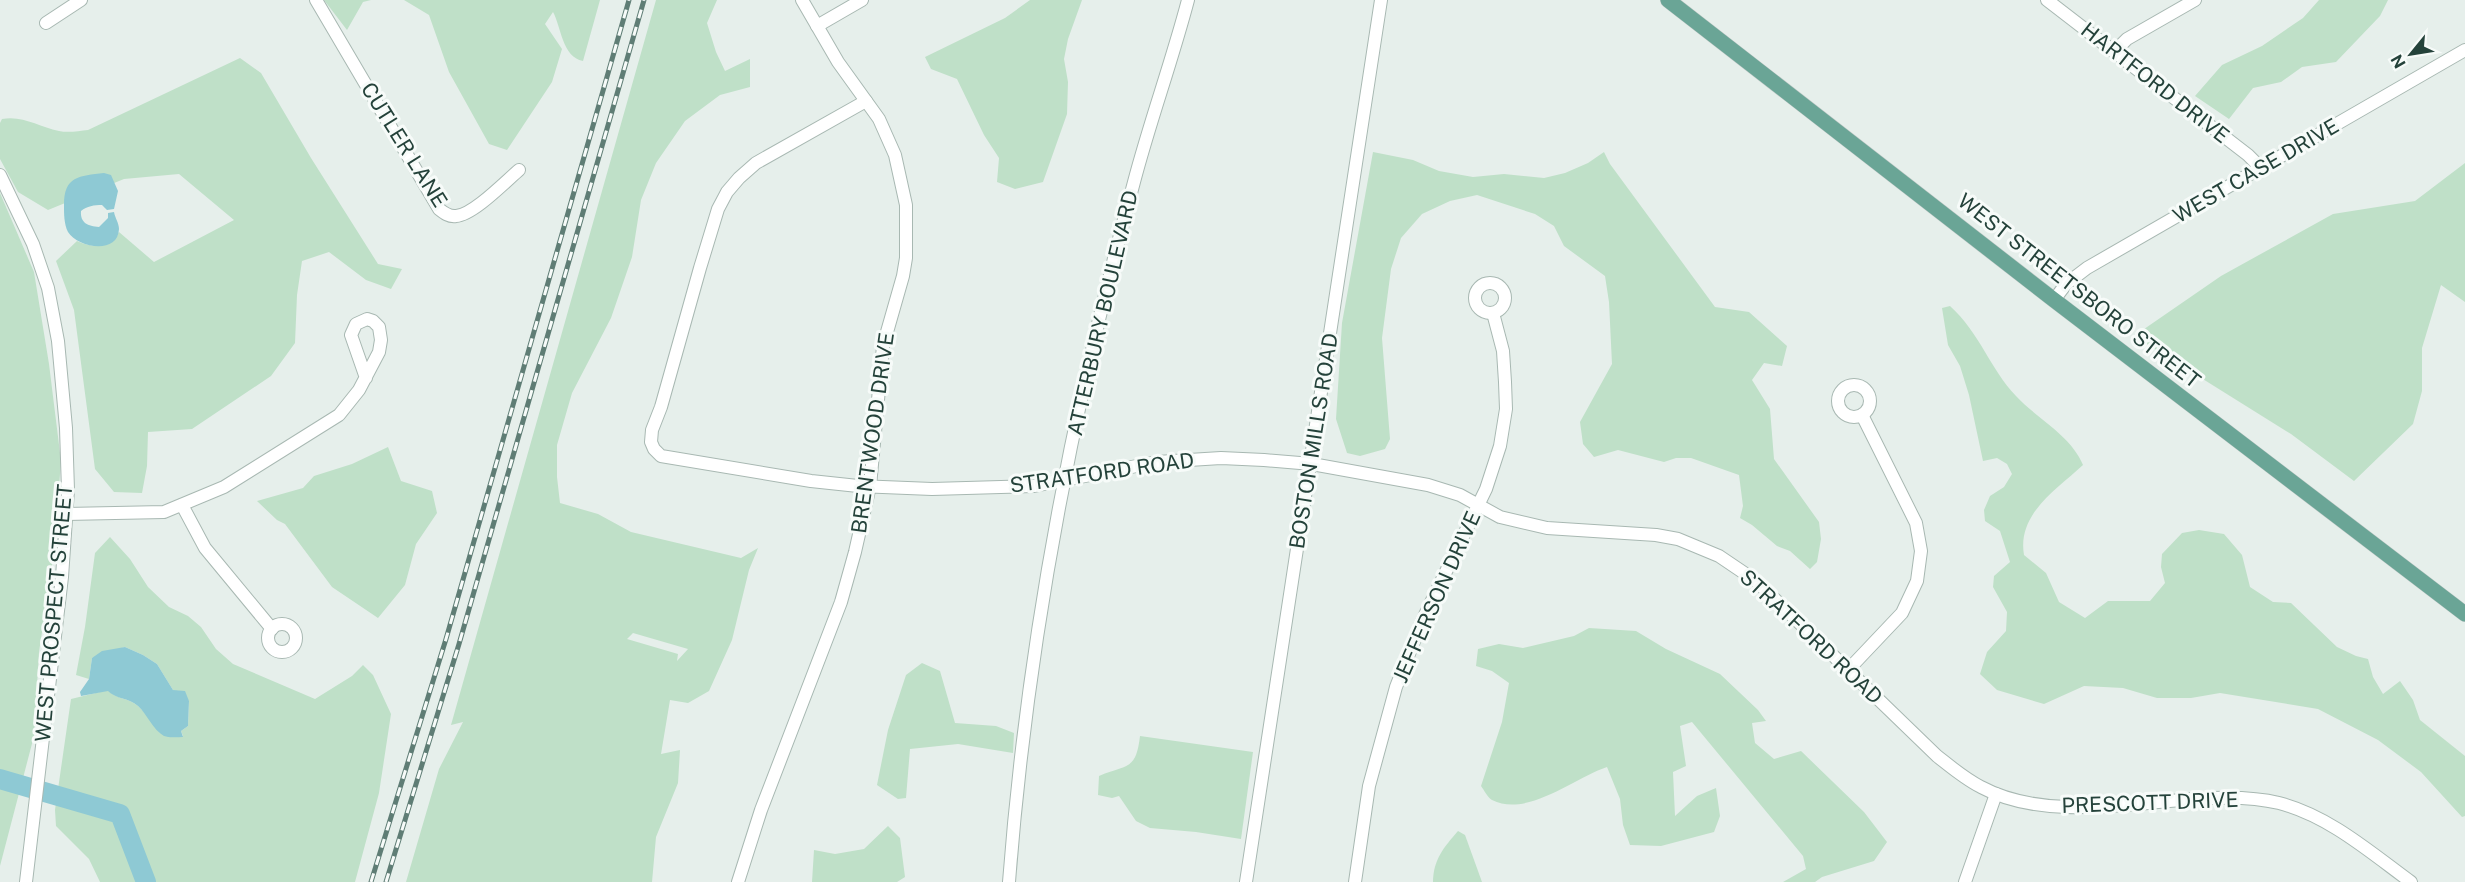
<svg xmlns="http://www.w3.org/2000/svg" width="2465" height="882" font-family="'Public Sans',sans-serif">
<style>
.green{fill:#bfe0c8;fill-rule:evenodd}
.water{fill:#8ec9d4}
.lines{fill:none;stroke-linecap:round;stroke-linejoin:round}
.river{stroke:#8ec9d4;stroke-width:20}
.minor-casing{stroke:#a8b8b2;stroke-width:14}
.major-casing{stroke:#c2cac8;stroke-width:16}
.minor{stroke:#fff;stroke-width:12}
.major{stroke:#6aa596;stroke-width:15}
.rail-casing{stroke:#5f7d75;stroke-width:5}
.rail{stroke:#f7fbf9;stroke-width:3;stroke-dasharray:9;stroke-linecap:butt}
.labels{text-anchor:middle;stroke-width:6;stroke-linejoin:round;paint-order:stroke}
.street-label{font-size:21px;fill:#24423a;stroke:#f7fbf9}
</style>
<rect width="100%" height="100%" fill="#e6efeb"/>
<g class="green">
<polygon points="324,0 371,0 363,2 347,30"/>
<path d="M 404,0 L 600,0 L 583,61 C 562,57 561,26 553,12 L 545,24 L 562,49 L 552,82 L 507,150 L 489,144 L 449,72 L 429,15 Z"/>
<path d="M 656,0 L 717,0 L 707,23 L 716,52 L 725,71 L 750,59 L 750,87 L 720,95 L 685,121 L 656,163 L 641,200 L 632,257 L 611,318 L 572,393 L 557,445 L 557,477 L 560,503 L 598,514 L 631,532 L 741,558 L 758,548 L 749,570 L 732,640 L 709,691 L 688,703 L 670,700 L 661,754 L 680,750 L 678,783 L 656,837 L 652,882 L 406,882 L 439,769 L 463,722 L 451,725 ZM 633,633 L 688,649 L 677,661 L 678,654 L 627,639 Z"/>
<polygon points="1030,0 1082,0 1068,39 1064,59 1068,82 1067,114 1043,182 1015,189 997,182 999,158 984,135 957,79 931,69 925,57 1005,18"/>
<polygon points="2319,0 2388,0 2380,16 2336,62 2302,67 2281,82 2253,88 2229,119 2195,96 2222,65 2262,46 2303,18"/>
<path d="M 240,58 L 261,73 L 311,158 L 378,264 L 402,269 L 391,289 L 366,280 L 329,252 L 302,261 L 297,295 L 295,343 L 271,376 L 192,429 L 148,432 L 147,466 L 142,493 L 114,492 L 95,469 L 74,310 L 56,261 L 77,241 C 92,248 111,249 119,232 L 154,262 L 234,220 L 179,174 L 124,179 L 48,210 L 18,192 L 0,159 L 0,123 L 2,119 C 23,115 39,127 59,131 C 68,133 79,131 88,130 Z"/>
<polygon points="1373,152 1413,160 1439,171 1473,177 1504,174 1544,178 1565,173 1588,163 1604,152 1610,164 1715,307 1749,312 1787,346 1782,366 1764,363 1752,380 1770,409 1774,459 1819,522 1821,539 1817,562 1810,569 1790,551 1777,546 1752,525 1740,518 1743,506 1739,475 1691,458 1676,458 1664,462 1618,450 1594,457 1583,444 1580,422 1612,364 1609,302 1605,276 1564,246 1554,226 1535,214 1477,195 1450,201 1422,214 1401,238 1391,269 1382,338 1390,439 1385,449 1360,456 1347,453 1336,419 1342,323"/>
<polygon points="2465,163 2465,302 2441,285 2422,348 2422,391 2413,424 2354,481 2291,434 2134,336 2221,276 2333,214 2415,201"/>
<polygon points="0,193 34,272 49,364 61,461 54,552 39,652 34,736 0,866"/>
<path d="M 1950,306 C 1980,333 1990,369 2016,396 C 2037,419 2071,435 2083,465 C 2056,490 2017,514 2024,555 L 2046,573 L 2059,602 L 2085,618 L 2108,601 L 2150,601 L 2165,583 L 2161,567 L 2162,554 L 2182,533 L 2199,530 L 2224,534 L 2242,555 L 2250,587 L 2273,602 L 2291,603 L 2337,647 L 2356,656 L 2368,659 L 2373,677 L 2383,694 L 2400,681 L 2413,700 L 2420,720 L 2465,756 L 2465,816 L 2462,817 L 2421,772 L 2378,740 L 2318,709 L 2220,693 L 2191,698 L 2157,698 L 2123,688 L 2084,686 L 2044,704 L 1997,690 L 1980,674 L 1987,652 L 2006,631 L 2007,612 L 1993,587 L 1994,576 L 2010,562 L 2000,531 L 1985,521 L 1984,510 L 1990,496 L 2004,487 L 2012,474 L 2007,464 L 1997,458 L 1983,461 L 1969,395 L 1960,366 L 1948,345 L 1942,308 Z"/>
<polygon points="388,447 401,481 432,491 437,513 416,544 405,585 378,618 332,587 285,524 277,520 257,501 303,488 314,476 352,464"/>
<path d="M 110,537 L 130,559 L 148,587 L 169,607 L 188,616 L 201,627 L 216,649 L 233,664 L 315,699 L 352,676 L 363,665 L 373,675 L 391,714 L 379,793 L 355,882 L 100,882 L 89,859 L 56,826 L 55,810 L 71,699 L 108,690 C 115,699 130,698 138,706 C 146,713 153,724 160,733 L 183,736 L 181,731 L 188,726 L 189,701 L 173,690 L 157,664 L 143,655 L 125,647 L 92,658 L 89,679 L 76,675 L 85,627 L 95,553 Z"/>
<path d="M 1589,628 L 1636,631 L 1666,649 L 1720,674 L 1758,710 L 1766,721 L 1752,723 L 1755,743 L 1774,759 L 1801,751 L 1864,812 L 1887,842 L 1874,861 L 1822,877 L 1815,882 L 1783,882 L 1806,869 L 1803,856 L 1692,722 L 1680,726 L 1686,766 L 1673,772 L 1675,816 L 1697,796 L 1716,788 L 1720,816 L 1714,832 L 1661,846 L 1630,845 L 1623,825 L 1620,799 L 1607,767 C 1574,778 1527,818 1492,800 C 1488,798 1484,790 1481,786 L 1502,722 L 1509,683 L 1492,671 L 1476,666 L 1478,649 L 1499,644 L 1523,648 L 1574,636 Z"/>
<polygon points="922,663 940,671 955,723 996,726 1014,733 1013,753 958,744 910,749 906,798 898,799 877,785 888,730 906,675"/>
<path d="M 1140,736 L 1253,752 L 1241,839 L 1196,832 L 1150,828 L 1136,821 L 1119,796 L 1112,798 L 1098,795 L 1099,776 C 1127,764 1136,771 1140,736 Z"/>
<polygon points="888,826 900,838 905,877 897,882 812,882 814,850 835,854 864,849"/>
<path d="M 1458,831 L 1465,835 L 1482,882 L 1433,882 C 1433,860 1444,847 1458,831 Z"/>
</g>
<g class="water">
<path d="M 104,173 L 111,175 L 118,191 L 114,209 L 107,210 L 102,205 C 94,205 87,206 81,211 C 80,223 88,226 99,227 L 108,218 L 108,213 L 114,212 C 115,218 119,223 119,229 C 118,255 78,248 68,232 C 64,224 64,214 64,205 C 64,176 79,176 104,173 Z"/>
<path d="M 125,647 L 143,655 L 157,664 L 173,690 L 185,691 L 189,701 L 188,726 L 181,731 L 183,737 C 177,737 169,738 164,736 C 153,730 147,714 138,706 C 130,698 115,699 108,691 L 81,696 L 80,692 L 89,679 L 92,658 L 102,651 Z"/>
</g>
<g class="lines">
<polyline class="river" points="0,779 120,814 146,882"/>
<g class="minor-casing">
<g id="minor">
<path d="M 316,0 L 439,209 C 444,213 449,217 456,216 C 473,215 505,182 519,170"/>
<polyline points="2047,0 2248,155 2261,168"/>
<polyline points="46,23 81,0"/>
<polyline points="817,26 862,0"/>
<polyline points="2114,52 2127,39 2195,0"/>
<path d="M 866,101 L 756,163 L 739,178 L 727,192 L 718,209 L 700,268 L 661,407 L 652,430 L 651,442 L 654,449 L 661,456 L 811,481 L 858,486 L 932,489 L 1034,486 L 1157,462 L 1221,458 L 1264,460 L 1312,464 L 1428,485 L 1460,495 L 1500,517 L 1547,528 L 1656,535 L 1678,539 L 1719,556 L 1756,581 L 1937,756 C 1951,767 1965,779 1981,787 C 2042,820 2126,804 2193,799 C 2220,797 2251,796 2279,803 C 2329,816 2370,852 2411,882"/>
<polyline points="0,175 33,244 48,288 58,341 66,428 68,490 62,577 26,882"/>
<circle cx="1490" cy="298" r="15"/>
<polyline points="2054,300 2066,284 2087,268 2465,50"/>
<circle cx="1854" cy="401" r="16"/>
<polyline points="182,505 205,548 272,629"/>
<polyline points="66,514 164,512 224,487 339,415 359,390 379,352 381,340 379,327 373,321 367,319 356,324 351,335 366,378"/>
<circle cx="282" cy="638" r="14"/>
<polyline points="1848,670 1902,613 1917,581 1921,551 1916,523 1862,415"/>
<polyline points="738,882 761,810 841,602 855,552 870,486 883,346 903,276 906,258 906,205 895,155 879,119 838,62 802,0"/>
<path d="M 1009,882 C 1027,646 1072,411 1134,182 C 1150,121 1172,61 1188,0"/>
<polyline points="1246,882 1381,0"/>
<polyline points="1355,882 1369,786 1396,687 1422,621 1486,489 1500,446 1506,409 1505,382 1503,351 1493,313"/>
<polyline points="1965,882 1996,794"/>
</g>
</g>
<g class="major-casing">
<polyline id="major" points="1668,0 2054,300 2465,614"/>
</g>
<use href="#minor" class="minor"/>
<use href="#major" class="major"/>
<g class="rail-casing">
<g id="rail">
<polyline points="371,882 446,639 629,0"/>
<polyline points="386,882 459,644 644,0"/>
</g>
</g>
<use href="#rail" class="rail"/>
</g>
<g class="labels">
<g class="street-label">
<text transform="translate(2155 83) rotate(38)" y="7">HARTFORD DRIVE</text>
<text transform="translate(404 145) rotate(58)" y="7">CUTLER LANE</text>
<text transform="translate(2256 171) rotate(-30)" y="7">WEST CASE DRIVE</text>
<text transform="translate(2079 291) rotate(38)" y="7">WEST STREETSBORO STREET</text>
<text transform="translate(1103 313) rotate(-77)" y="7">ATTERBURY BOULEVARD</text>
<text transform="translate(873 433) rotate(-82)" y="7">BRENTWOOD DRIVE</text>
<text transform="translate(1314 441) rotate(-81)" y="7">BOSTON MILLS ROAD</text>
<text transform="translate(1102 473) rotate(-8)" y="7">STRATFORD ROAD</text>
<text transform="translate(1437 597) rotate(-66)" y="7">JEFFERSON DRIVE</text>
<text transform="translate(54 613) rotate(-85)" y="7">WEST PROSPECT STREET</text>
<text transform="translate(1811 637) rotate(43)" y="7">STRATFORD ROAD</text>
<text transform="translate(2150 803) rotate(-2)" y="7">PRESCOTT DRIVE</text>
</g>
</g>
<g transform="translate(2411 54) rotate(240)" stroke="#f7fbf9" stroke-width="4.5" paint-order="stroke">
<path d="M0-4.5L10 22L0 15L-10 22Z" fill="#24423a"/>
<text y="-9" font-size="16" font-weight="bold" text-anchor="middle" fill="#24423a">N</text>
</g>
</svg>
